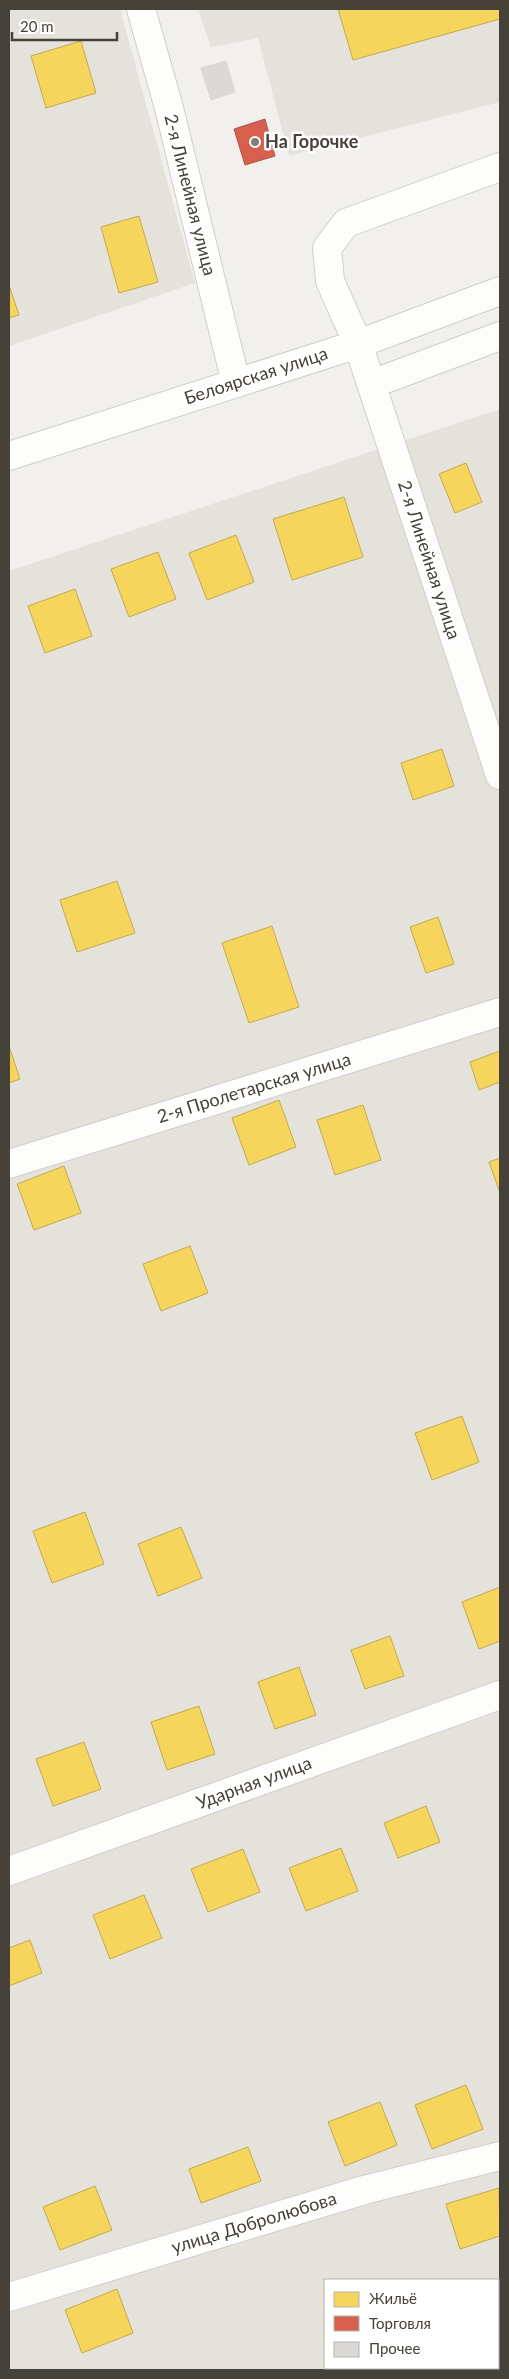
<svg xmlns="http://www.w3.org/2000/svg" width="509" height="2379" font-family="Lato,sans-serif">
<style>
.residential{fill:#e5e2db;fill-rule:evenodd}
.homes{fill:#f6d55c;stroke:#c2a952}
.shops{fill:#d6604d;stroke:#ab5747}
.building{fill:#dbd9d5;stroke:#d9d7d3}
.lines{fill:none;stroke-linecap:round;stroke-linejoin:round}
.minor-casing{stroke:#cfceca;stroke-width:30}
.minor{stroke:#fdfdfc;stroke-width:28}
.poi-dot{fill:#827f78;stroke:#fff;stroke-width:2}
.labels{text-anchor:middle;stroke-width:5;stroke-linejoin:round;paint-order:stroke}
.poi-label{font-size:18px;font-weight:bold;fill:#474239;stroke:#fff;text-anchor:start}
.street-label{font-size:18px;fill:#474239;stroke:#fff}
</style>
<rect width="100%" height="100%" fill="#f1f0ed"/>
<g class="residential">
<polygon points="9,9 120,9 195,283 9,346"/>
<polygon points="198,9 500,9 500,102 289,156 258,38 211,47"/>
<path d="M 500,409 L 500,2370 L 9,2370 L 9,571 ZM 325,2280 L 498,2280 L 498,2368 L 325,2368 Z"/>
</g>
<g class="homes">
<polygon points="338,9 500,9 500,19 353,60"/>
<polygon points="81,41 96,93 46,108 31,56"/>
<polygon points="139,216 158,282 119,293 101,227"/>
<polygon points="9,288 10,288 19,315 9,318"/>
<polygon points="466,463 482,502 455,513 439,474"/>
<polygon points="344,497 363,557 292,580 273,519"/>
<polygon points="236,535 254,582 207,600 189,553"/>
<polygon points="158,552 176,599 129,617 111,569"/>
<polygon points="75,589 92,636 45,653 28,606"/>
<polygon points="442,749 454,786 413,800 401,763"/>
<polygon points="117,881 135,933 77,952 60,900"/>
<polygon points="438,917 454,964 426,973 410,927"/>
<polygon points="272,926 299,1007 249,1023 222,943"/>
<polygon points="9,1046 20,1079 9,1083"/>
<polygon points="500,1051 500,1082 479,1090 470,1062"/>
<polygon points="279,1100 296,1147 249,1165 232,1118"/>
<polygon points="363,1105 381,1160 335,1175 317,1120"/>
<polygon points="500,1158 500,1193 489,1162"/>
<polygon points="64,1166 81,1213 34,1230 17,1184"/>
<polygon points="190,1246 208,1293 161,1311 143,1264"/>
<polygon points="462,1416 479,1462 432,1480 415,1433"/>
<polygon points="85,1512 104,1564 52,1583 33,1531"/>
<polygon points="181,1527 202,1578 158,1596 138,1544"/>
<polygon points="500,1587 500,1641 479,1649 462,1602"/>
<polygon points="390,1636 404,1676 365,1689 351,1650"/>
<polygon points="299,1667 316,1715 275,1729 258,1682"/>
<polygon points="199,1706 215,1754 167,1770 151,1722"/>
<polygon points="84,1742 101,1789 53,1806 36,1759"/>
<polygon points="426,1806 440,1842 398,1858 384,1823"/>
<polygon points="341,1848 358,1891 306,1911 289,1868"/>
<polygon points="243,1849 260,1892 208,1912 191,1869"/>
<polygon points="144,1895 162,1938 110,1959 93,1915"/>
<polygon points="30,1940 42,1973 9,1986 9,1948"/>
<polygon points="466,2085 483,2129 432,2149 415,2105"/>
<polygon points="380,2102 397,2145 345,2166 328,2122"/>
<polygon points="248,2147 261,2181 201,2203 189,2169"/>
<polygon points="95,2186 112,2230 60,2250 43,2207"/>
<polygon points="499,2188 500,2236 460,2249 446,2204"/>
<polygon points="117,2289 133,2333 82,2353 65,2310"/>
</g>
<polygon class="shops" points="265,119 275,156 245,165 234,129"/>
<polygon class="building" points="226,61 235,92 211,100 201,68"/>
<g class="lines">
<g class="minor-casing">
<g id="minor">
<polyline points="141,9 169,108 236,383"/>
<polyline points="500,167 346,223 327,248 330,281 358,344 500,775"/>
<polyline points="372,384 500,336"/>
<polyline points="9,456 358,344 500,291"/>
<polyline points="9,1164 500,1012"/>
<polyline points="9,1871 500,1695"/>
<polyline points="9,2297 364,2190 500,2156"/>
</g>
</g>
<use href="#minor" class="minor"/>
</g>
<circle class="poi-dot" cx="255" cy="142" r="5"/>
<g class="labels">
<g class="poi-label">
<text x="265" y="148">На Горочке</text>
</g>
<g class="street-label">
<text transform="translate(190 195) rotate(76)" y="6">2-я Линейная улица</text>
<text transform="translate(256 376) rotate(-18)" y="6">Белоярская улица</text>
<text transform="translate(429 560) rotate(72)" y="6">2-я Линейная улица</text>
<text transform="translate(254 1088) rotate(-17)" y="6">2-я Пролетарская улица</text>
<text transform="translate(254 1783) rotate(-20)" y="6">Ударная улица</text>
<text transform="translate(254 2223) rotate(-17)" y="6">улица Добролюбова</text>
</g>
</g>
<rect width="509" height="2379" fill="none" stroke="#474239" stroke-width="20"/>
<rect x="324" y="2279" width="175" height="90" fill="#ffffff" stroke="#b5b3b0"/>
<rect x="334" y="2292" width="25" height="15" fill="#f6d55c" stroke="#b5b3b0"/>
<text x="369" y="2304" font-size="15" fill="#474239">Жильё</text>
<rect x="334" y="2316" width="25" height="15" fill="#d6604d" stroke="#b5b3b0"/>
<text x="369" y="2329" font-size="15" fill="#474239">Торговля</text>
<rect x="334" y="2342" width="25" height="15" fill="#dbd9d5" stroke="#b5b3b0"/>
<text x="369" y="2354" font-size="15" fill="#474239">Прочее</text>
<path d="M12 32v8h105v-8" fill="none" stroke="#474239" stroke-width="2.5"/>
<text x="20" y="32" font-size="15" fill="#474239" stroke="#ffffff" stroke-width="4" paint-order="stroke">20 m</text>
</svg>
